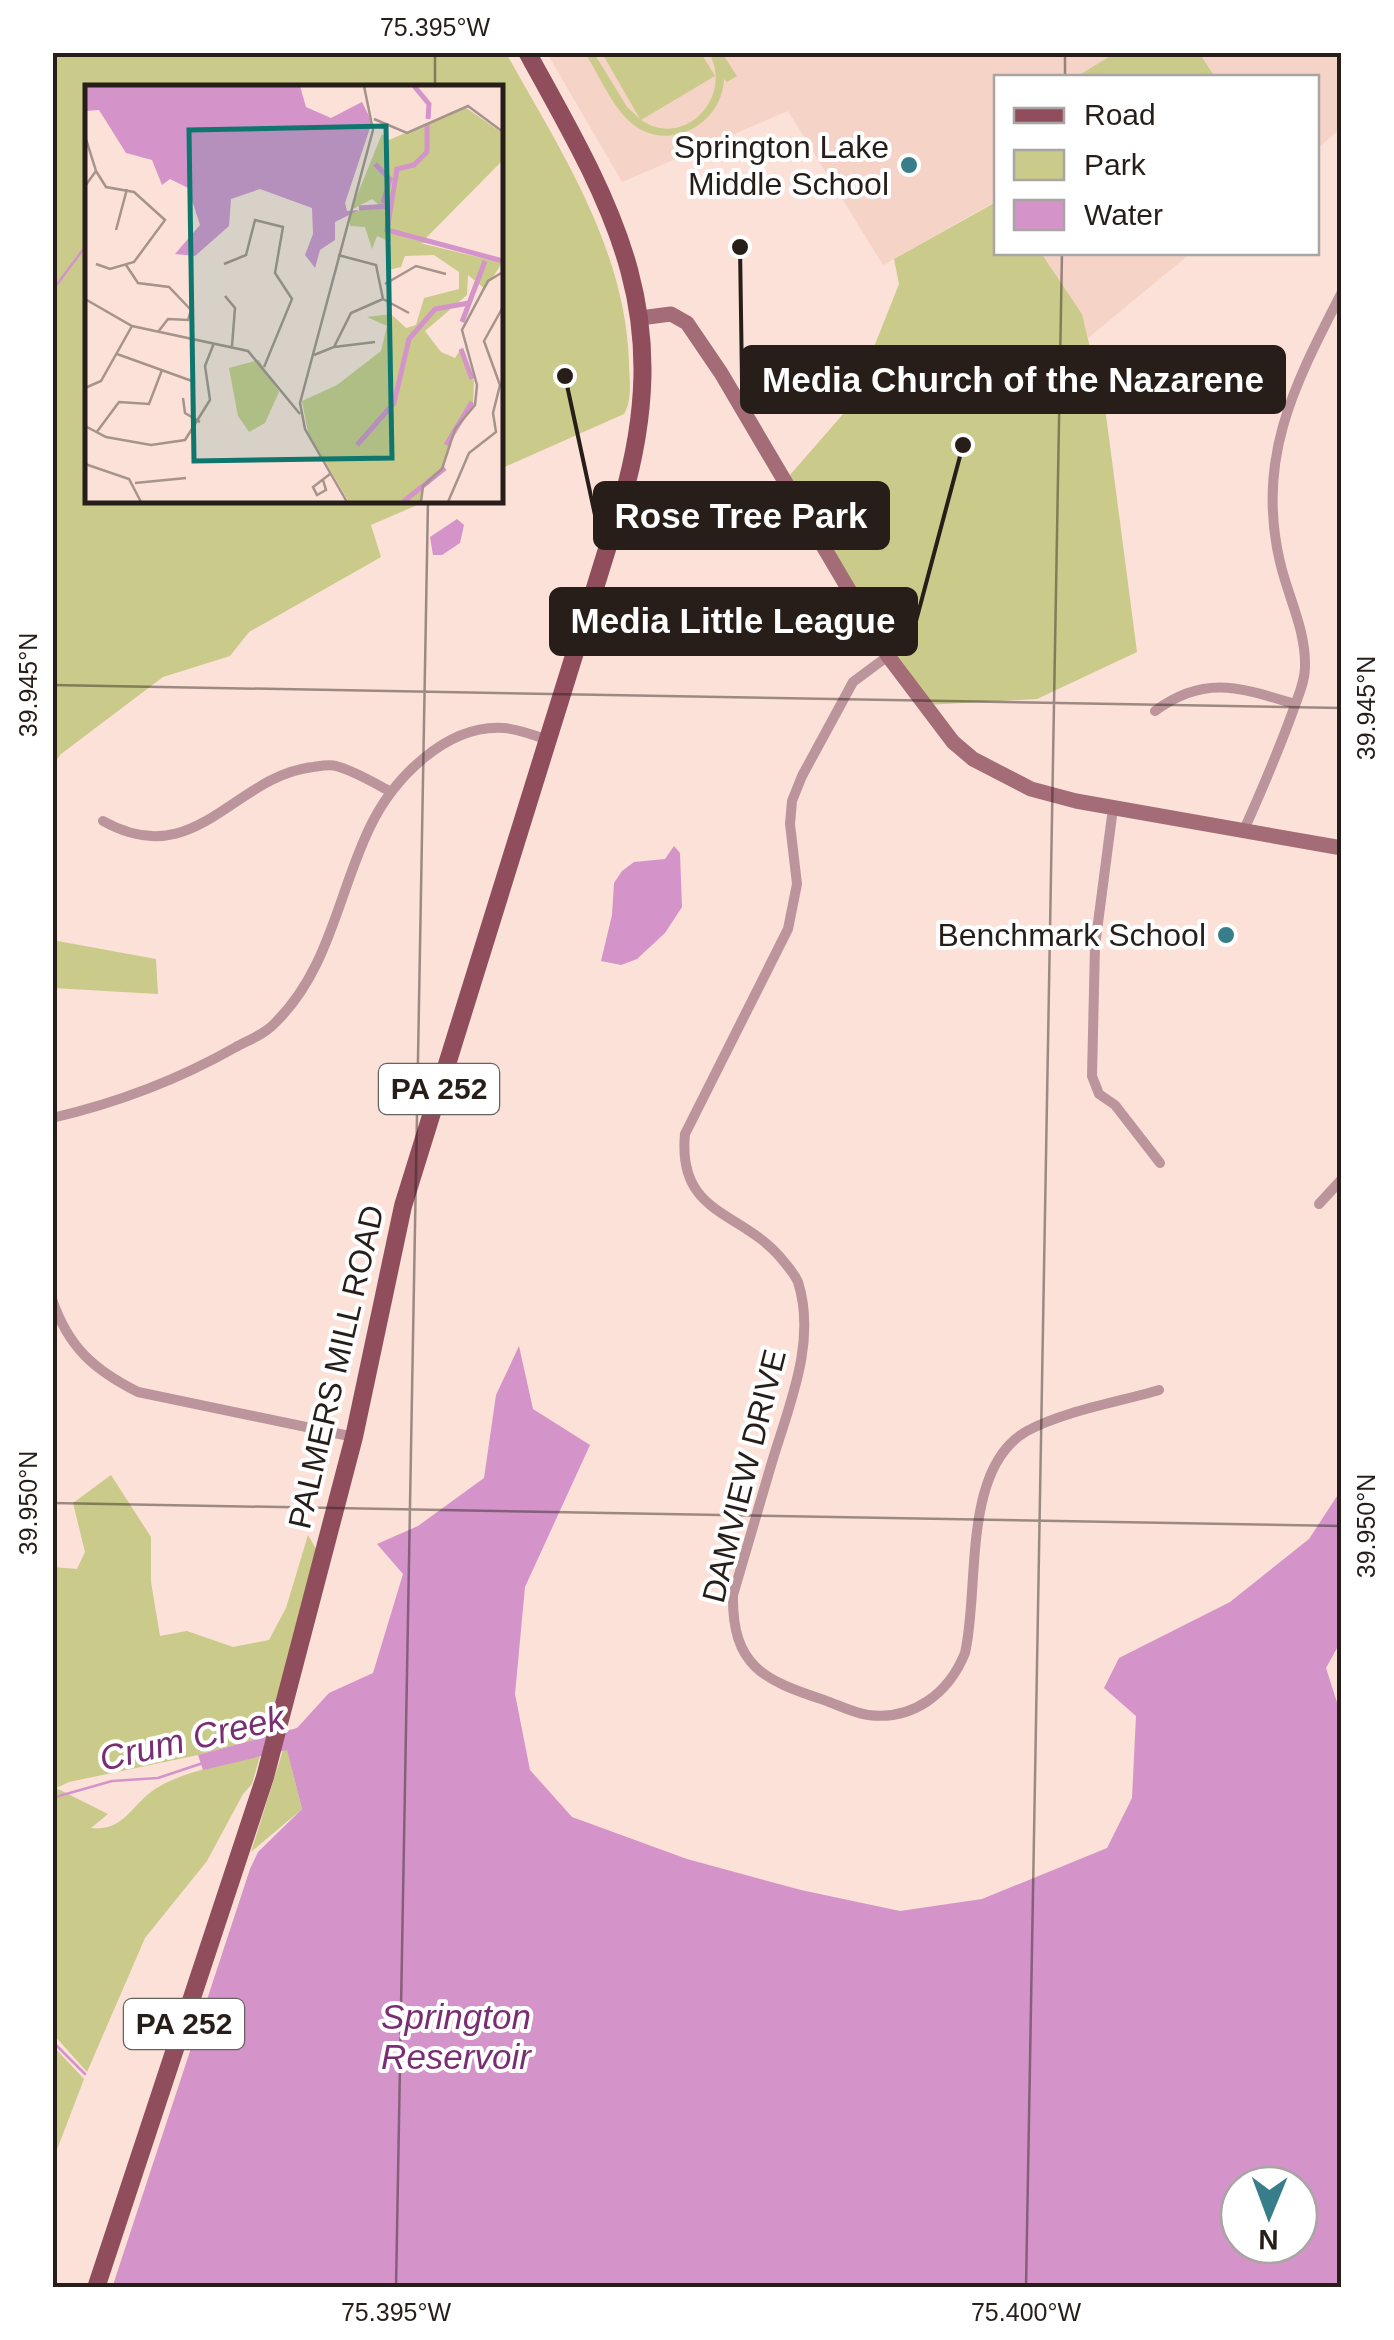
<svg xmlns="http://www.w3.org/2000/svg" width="1394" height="2340" font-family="Helvetica,sans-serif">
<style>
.built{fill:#f5d3c7}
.green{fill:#caca8a}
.water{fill:#d494ca;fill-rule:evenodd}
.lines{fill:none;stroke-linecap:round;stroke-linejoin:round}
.stream{stroke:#d494ca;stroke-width:2.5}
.minor{stroke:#bb959b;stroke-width:10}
.secondary{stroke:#a36c77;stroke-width:15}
.primary{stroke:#904e5d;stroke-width:18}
.ticks{fill:none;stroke:#271e1a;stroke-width:2.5;stroke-opacity:0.45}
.poi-dot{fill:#387e8a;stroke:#fff;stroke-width:4}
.labels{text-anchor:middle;stroke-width:8;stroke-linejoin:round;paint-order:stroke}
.shield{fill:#fff;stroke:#68625f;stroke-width:2.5}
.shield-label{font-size:30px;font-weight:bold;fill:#271e1a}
.poi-label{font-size:32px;fill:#271e1a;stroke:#fff;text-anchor:end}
.street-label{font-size:32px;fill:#271e1a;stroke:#fff}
.water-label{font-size:35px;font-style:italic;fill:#792e71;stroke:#fff}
.inset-river{fill:none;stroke:#d494ca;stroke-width:5}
.inset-road{fill:none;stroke:#a6938c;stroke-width:2.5}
.view{fill:#0f766e;fill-opacity:0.15;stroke:#0f766e;stroke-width:5}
.inset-edge{fill:none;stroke:#271e1a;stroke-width:5}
.leader{fill:none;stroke:#271e1a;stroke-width:4}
.callout-dot{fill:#271e1a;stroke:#fff;stroke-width:4}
.callout{fill:#271e1a;stroke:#271e1a;stroke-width:4}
.callout-label{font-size:35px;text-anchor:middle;font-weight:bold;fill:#fff}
.neatline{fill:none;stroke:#271e1a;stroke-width:4}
.ticks-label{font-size:25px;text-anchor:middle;fill:#271e1a}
</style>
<rect width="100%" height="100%" fill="#fbe1d8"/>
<g class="built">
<polygon points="547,53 1341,53 1341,128 1317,149 1316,78 996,78 996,201 883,265 788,111 622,182"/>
<polygon points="1041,253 1191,253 1088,338 1082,314"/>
</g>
<g class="green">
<path d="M 53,52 L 506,53 C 560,150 625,247 629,362 C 629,380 633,399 624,414 L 500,469 L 500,88 L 88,88 L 88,500 L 429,500 L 371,525 L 381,557 L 249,632 L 230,656 L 163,677 L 61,754 L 53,765 Z"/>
<polygon points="1117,52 1199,53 1215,77 1076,77"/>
<path d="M 585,53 L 594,53 L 627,107 L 640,119 L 602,53 L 701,53 L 715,76 L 641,120 C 685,150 734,96 709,53 L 722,53 L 737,76 L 727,82 L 724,79 C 722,127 663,156 627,119 C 610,102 598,73 585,53 Z"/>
<polygon points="996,202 996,252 1041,253 1082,314 1106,415 1137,652 1037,699 926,705 789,476 851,405 899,284 894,259"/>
<polygon points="52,940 156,959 158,994 53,988"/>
<path d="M 111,1475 L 151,1537 L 151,1582 L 160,1636 L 187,1631 L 233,1647 L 269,1640 L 286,1608 L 308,1535 L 316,1549 L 267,1736 L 198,1755 L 69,1782 L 56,1788 L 108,1814 L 91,1828 C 124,1832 131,1805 155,1789 C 185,1770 226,1765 260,1756 L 252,1784 L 243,1794 L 207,1861 L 145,1938 L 87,2072 L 53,2034 L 53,1567 L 77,1569 L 85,1552 L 73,1503 Z"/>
<polygon points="287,1749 302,1809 251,1852 283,1750"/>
<polygon points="53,2046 84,2079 53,2160"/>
</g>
<g class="water">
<polygon points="457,519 464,525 460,543 442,555 433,555 430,537"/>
<polygon points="674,846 680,853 682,907 665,933 637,959 621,965 601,961 612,915 614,883 622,871 634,862 665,859"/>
<path d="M 519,1346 L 533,1409 L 590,1445 L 525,1587 L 515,1694 L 530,1770 L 572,1817 L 687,1859 L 801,1890 L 900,1911 L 982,1899 L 1107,1848 L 1132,1798 L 1136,1716 L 1104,1688 L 1119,1658 L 1230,1602 L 1309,1539 L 1341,1490 L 1341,1641 L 1326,1668 L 1342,1718 L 1341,2287 L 112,2288 L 250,1869 L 258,1852 L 302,1809 L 287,1750 L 203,1770 L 198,1755 L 297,1728 L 329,1693 L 373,1673 L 403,1574 L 377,1544 L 418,1526 L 484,1478 L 496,1395 ZM 1239,2185 L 1299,2185 L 1299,2245 L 1239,2245 Z"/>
</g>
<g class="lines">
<g class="stream">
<polyline points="52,291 88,243"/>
<polyline points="52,1798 112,1781 158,1778 203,1763"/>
<polyline points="52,2041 85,2074"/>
</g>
<g class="minor">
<path d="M 888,656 L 853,682 L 802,776 L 792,801 L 790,824 L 797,884 L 788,929 L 685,1134 C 677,1218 745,1210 785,1263 C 790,1269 795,1275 798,1282 C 817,1342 789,1405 772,1462 C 759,1506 746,1550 733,1595 C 732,1666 763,1680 824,1700 C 838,1705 854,1713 868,1715 C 913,1721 949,1693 965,1653 C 980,1589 961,1468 1027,1431 C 1064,1411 1119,1402 1159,1390"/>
<path d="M 1155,711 C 1205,674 1241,688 1295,704"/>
<polyline points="1113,808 1095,946 1092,1076 1099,1094 1115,1105 1160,1163"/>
<path d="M 103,821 C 196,873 233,776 313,767 C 320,766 329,764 336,766 C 355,771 374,783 391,792"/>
<path d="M 1243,832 C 1261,792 1278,752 1293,711 C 1298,696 1305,682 1305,667 C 1306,630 1288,597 1280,562 C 1255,457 1296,382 1342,292"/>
<path d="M 52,1118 C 117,1103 178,1080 236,1047 C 249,1040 265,1034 275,1023 C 330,969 338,893 370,827 C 393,779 446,724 504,728 C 518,729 534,735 548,740"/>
<polyline points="1319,1204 1342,1179"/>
<path d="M 52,1299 C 68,1347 94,1370 138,1392 L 354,1437"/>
</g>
<polyline class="secondary" points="640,318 671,314 687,323 721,373 888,656 953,742 973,759 1031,789 1076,801 1342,848"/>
<path class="primary" d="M 96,2288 L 265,1777 L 354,1437 L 403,1206 L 622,501 C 676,314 616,212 527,52"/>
</g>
<path class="ticks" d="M 1065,78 L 1065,52M 435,88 L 435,52M 52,685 L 1342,708M 52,1503 L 1342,1526M 396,2288 L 428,500M 1026,2288 L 1062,252"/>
<g class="poi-dot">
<circle cx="909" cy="165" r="10"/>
<circle cx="1226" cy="935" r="10"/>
</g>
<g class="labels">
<g class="shield">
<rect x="379" y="1064" width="120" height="50" rx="8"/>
<rect x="124" y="1999" width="120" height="50" rx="8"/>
</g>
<g class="shield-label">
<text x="439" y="1099">PA 252</text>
<text x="184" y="2034">PA 252</text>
</g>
<g class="poi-label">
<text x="889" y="158">Springton Lake<tspan x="889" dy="37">Middle School</tspan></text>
<text x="1206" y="946">Benchmark School</text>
</g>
<g class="street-label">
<text transform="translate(336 1367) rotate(-77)" y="11">PALMERS MILL ROAD</text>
<text transform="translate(744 1476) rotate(-76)" y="11">DAMVIEW DRIVE</text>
</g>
<g class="water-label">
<text transform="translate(192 1738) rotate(-13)" y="12">Crum Creek</text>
<text x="456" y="2029">Springton<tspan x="456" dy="40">Reservoir</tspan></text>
</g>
</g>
<g transform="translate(85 85)">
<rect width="418" height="418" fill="#fbe1d8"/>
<path d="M 380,22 L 417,48 L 417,76 L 339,155 L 344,158 L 335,158 L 417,178 L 400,204 L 383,190 L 382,210 L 340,246 L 356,267 L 370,273 L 377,262 L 389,296 L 388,321 L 371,342 L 356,385 L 339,397 L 335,417 L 264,417 L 223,347 L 217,316 L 252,300 L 296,266 L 302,241 L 282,232 L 306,229 L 321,243 L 331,240 L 339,213 L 374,204 L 374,187 L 349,170 L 320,171 L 316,182 L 303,185 L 306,157 L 292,151 L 287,164 L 280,142 L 265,141 L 265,128 L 294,120 L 287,114 L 266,125 L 297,49 L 304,55 ZM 174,275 L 194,307 L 180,338 L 164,347 L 153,331 L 144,283 Z" fill="#caca8a"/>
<path d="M 0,1 L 215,1 L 221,22 L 246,33 L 277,17 L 287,37 L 260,118 L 262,126 L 274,125 L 250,137 L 250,155 L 235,165 L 230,183 L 220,170 L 228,149 L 227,123 L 175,104 L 146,114 L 144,141 L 110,171 L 90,169 L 115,140 L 103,103 L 85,94 L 77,100 L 67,75 L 41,68 L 14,25 L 0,26 Z" fill="#d494ca"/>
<path class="inset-river" d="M 329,1 L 344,19 L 343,34M 342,39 L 342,67 L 329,80 L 312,84 L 302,145 L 418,176M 290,79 L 305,94 L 298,118M 274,123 L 305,121M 377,237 L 400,176M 376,264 L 387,294M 272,360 L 309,318 L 324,254 L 350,224 L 384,218M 361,360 L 387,317M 318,417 L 360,383"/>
<path class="inset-road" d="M 289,34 L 322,48 L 383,21 L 418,47M 11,86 L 21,102 L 49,107 L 80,135 L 49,177 L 25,184 L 11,179M 0,101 L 11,86 L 1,54M 31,145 L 42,104M 253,170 L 291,180 L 298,214 L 324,228M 139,179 L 161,170 L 170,135 L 198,142 L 190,188 L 207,214 L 179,282M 41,180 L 53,198 L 84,202 L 106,225 L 103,235 L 83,234 L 73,247M 300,199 L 331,181 L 361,189M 140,211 L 150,223 L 147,261M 0,214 L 47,241 L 163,266 L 215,329M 249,262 L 290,257M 32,269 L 107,296M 229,270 L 249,262 L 266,228 L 298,214M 0,303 L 16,296 L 47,241M 98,313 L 100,328 L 115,337M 0,341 L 21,352 L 66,360 L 100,355 L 125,315 L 120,281 L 129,258M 11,348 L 34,317 L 64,319 L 77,285M 0,379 L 44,394 L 56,417M 238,395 L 241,405 L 232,410 L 228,402 L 245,389M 50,398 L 101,393M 262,417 L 220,344 L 215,318 L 288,45 L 279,1M 336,417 L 338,401 L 357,384 L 370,344 L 390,320 L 392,300 L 377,245 L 403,196 L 418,187M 363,417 L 384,368 L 411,347 L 408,328 L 415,300 L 399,256 L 418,222"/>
<path class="view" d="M 301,41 L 307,373 L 109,376 L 104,45 Z"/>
<rect width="418" height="418" class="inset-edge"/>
</g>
<path class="leader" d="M740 247L742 380M565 376L595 515M963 445L916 621"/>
<g class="callout-dot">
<circle cx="740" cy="247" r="10"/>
<circle cx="565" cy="376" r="10"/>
<circle cx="963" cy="445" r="10"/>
</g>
<g class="callout">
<rect x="742" y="347" width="542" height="65" rx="10"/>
<rect x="595" y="483" width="293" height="65" rx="10"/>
<rect x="551" y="589" width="365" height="65" rx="10"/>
</g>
<g class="callout-label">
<text x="1013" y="392">Media Church of the Nazarene</text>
<text x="741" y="528">Rose Tree Park</text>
<text x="733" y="633">Media Little League</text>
</g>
<rect width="1394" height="2340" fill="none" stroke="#ffffff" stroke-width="110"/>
<rect x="994" y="75" width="325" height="180" fill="#ffffff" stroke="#a9a5a3" stroke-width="2.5"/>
<rect x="1014" y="108" width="50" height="15" fill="#904e5d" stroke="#a9a5a3" stroke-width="2.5"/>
<text x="1084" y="125" font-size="30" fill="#271e1a">Road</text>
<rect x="1014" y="150" width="50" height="30" fill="#caca8a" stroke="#a9a5a3" stroke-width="2.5"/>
<text x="1084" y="175" font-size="30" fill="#271e1a">Park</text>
<rect x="1014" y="200" width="50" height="30" fill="#d494ca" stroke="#a9a5a3" stroke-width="2.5"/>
<text x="1084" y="225" font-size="30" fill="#271e1a">Water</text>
<g transform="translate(1269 2215) rotate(181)"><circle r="48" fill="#ffffff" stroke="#a9a5a3" stroke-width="2.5"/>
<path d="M0-8L18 38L0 25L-18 38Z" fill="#387e8a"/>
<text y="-15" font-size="28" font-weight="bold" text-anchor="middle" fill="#271e1a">N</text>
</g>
<rect x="55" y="55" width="1284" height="2230" class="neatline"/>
<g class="ticks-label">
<text x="435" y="36">75.395°W</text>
<text transform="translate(28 685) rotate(-90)" y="9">39.945°N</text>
<text transform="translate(1366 708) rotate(-90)" y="9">39.945°N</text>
<text transform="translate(28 1503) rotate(-90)" y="9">39.950°N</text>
<text transform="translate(1366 1526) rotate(-90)" y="9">39.950°N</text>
<text x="396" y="2321">75.395°W</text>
<text x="1026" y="2321">75.400°W</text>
</g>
</svg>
